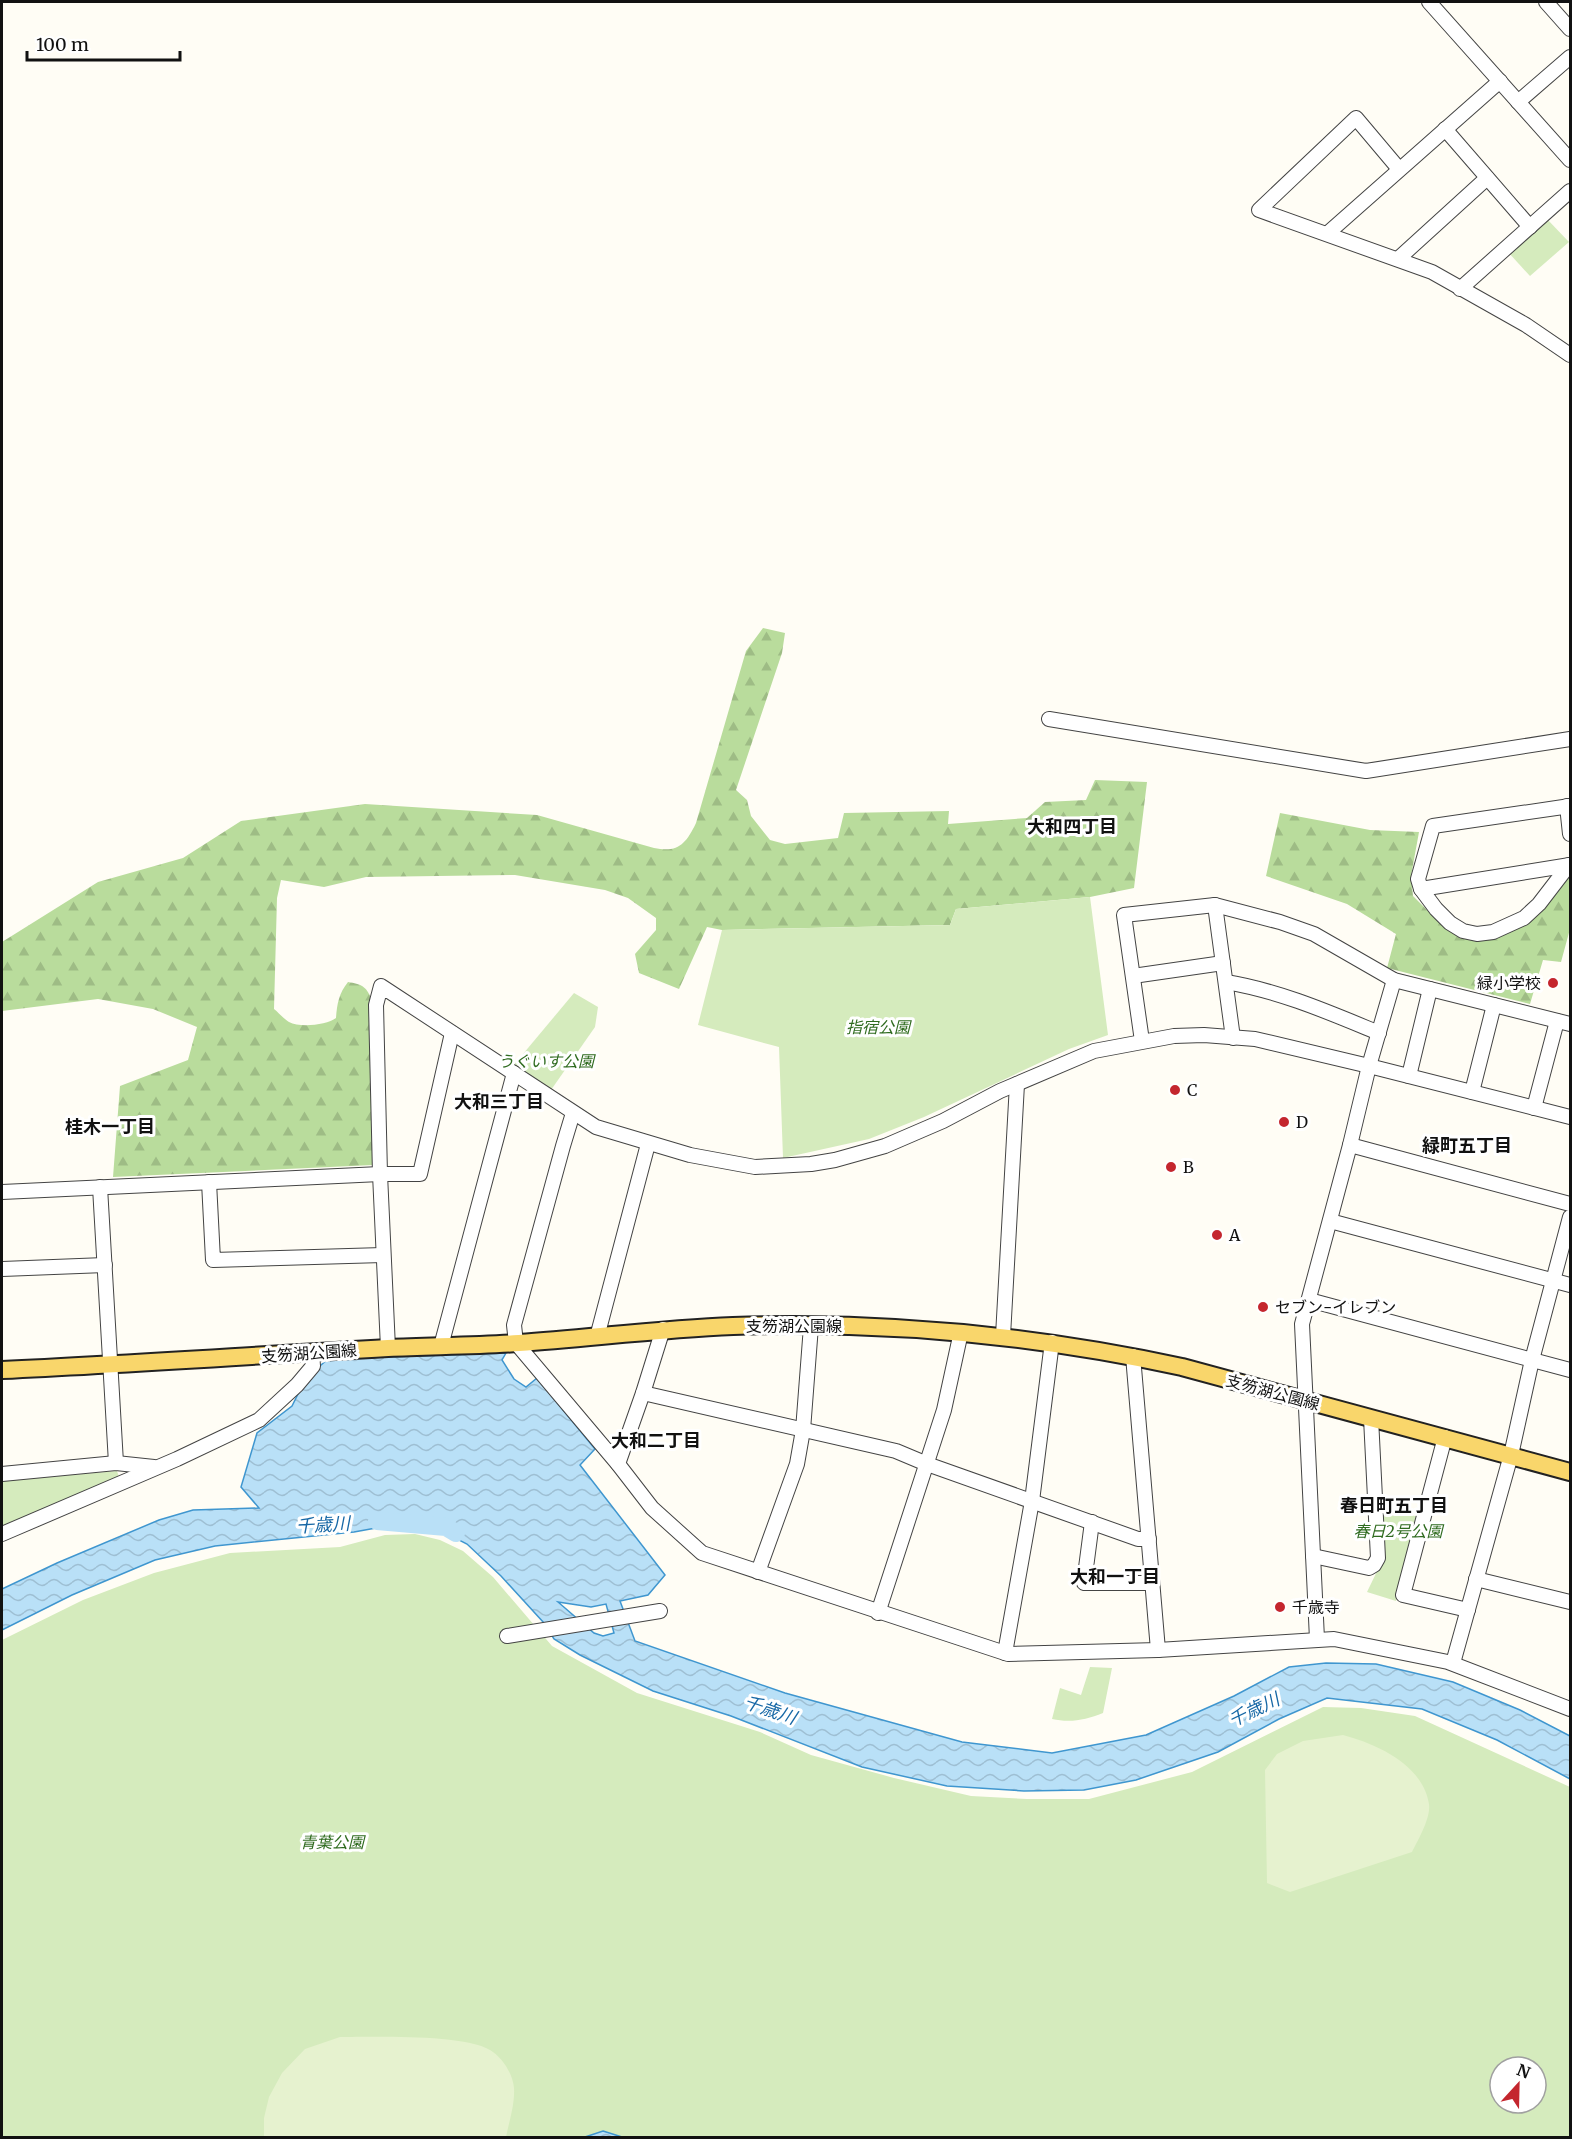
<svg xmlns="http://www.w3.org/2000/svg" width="1572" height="2139" font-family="Merriweather,'Noto Sans JP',serif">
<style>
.forest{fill:url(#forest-firs)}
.park{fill:#d5ebbd;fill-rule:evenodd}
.pitch{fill:#e6f2cf}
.water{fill:url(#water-waves);stroke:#3f96cf;stroke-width:1.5;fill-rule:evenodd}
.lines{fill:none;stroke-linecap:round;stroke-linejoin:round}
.river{stroke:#b9e0f7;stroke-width:18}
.minor-casing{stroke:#444;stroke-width:16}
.major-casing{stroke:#222;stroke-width:20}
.minor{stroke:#fff;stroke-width:14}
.major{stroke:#f9d66b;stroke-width:16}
.poi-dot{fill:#c4262e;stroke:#fff;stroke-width:2}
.labels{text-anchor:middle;stroke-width:6;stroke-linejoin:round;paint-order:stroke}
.poi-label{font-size:16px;fill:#111;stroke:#fff;text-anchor:start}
.park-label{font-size:16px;font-style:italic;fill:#2f6b1f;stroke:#fff}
.street-label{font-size:16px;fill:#111;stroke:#fff}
.neighbourhood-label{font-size:18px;font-weight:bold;fill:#111;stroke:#fff}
.water-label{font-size:18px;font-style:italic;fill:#1768a6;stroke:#fff}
</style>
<defs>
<pattern id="forest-firs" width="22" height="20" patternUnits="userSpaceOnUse" patternTransform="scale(1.5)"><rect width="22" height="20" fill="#b9dc9c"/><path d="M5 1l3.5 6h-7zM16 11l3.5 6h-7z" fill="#9ebc85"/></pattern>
<pattern id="water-waves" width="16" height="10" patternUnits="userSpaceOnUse" patternTransform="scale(1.5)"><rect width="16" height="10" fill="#b9e0f7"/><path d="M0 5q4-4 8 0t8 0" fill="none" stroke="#9ebfd3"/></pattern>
</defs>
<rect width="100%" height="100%" fill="#fffdf5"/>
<g class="forest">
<path d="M 763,628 L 785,633 L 782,653 L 736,790 L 747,800 L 751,816 L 770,840 L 785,844 L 838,838 L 844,813 L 949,811 L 948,824 L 1027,818 L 1045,802 L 1086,800 L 1095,780 L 1147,782 L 1134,888 L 1090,897 L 956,909 L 950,925 L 722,930 L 707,927 L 679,989 L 639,973 L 635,954 L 656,930 L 656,918 L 628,898 L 605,890 L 515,875 L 366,877 L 324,887 L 281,880 L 277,898 L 274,1009 C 279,1013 284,1019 289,1022 C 300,1028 327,1025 336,1018 C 337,1004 339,993 348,982 C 361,984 366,986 371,998 L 373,1165 L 113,1177 L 120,1086 L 188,1060 L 197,1027 L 153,1009 L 98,999 L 2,1011 L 2,942 L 98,882 L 183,858 L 241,821 L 365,804 L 537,815 L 654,848 C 678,853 686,844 696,823 L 746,651 Z"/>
<polygon points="1280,813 1370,830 1419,832 1411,876 1413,896 1446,929 1465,939 1489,938 1545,906 1558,892 1570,874 1570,929 1561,962 1543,960 1530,1004 1387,968 1396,934 1347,904 1266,876"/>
</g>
<g class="park">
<polygon points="1546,218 1569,242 1530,276 1508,252"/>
<polygon points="1090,897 1108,1035 1069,1049 924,1117 869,1139 783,1158 779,1047 698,1025 722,930 950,925 956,909"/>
<polygon points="574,993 598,1007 595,1027 551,1090 513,1066"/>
<polygon points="117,1471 119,1477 2,1528 2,1481"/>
<polygon points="1380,1508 1419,1517 1396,1601 1367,1592 1381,1563"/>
<path d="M 415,1534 L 440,1540 L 463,1551 L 493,1577 L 552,1646 L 637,1693 L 760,1732 L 811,1755 L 894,1778 L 971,1796 L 1027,1799 L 1089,1799 L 1192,1772 L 1323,1707 L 1361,1708 L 1415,1716 L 1570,1787 L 1570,2137 L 2,2138 L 2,1640 L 83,1600 L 154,1573 L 230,1553 L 340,1547 L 385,1535 ZM 1500,2067 L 1536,2067 L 1536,2103 L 1500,2103 Z"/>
<path d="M 1090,1667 L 1112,1668 L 1103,1713 C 1086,1720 1070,1723 1052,1719 L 1060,1688 L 1081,1695 Z"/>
</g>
<g class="pitch">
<path d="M 1343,1735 C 1377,1744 1423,1765 1429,1804 C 1431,1818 1418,1840 1412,1852 L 1290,1892 L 1267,1883 L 1265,1770 L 1277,1754 L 1303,1741 Z"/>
<path d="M 340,2037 C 373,2037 464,2034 490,2050 C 502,2057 513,2074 514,2088 C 515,2104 509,2122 506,2137 L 264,2137 L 264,2118 L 269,2097 L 282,2073 L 305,2049 Z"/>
</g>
<g class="water">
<path d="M 506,1353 L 502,1360 L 514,1379 L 526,1387 L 537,1378 L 595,1449 L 580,1465 L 665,1575 L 648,1595 L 620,1601 L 635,1641 L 785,1693 L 962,1742 L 1052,1753 L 1146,1735 L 1234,1696 L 1289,1667 L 1326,1663 L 1376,1664 L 1453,1682 L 1520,1710 L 1570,1736 L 1570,1779 L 1497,1740 L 1422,1709 L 1327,1698 L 1279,1719 L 1218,1752 L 1136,1780 L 1084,1790 L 1024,1791 L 947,1786 L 862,1767 L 731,1716 L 653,1691 L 580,1655 L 554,1639 L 544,1623 L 501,1576 L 467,1544 L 420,1520 L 354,1532 L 215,1546 L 155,1560 L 72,1595 L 2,1630 L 2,1589 L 57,1563 L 159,1520 L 193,1510 L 259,1508 L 241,1487 L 257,1433 L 292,1406 L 306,1378 L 328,1359 ZM 558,1602 L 591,1607 L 606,1604 L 614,1633 L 603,1636 L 594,1633 Z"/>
<polygon points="603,2131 622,2137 585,2137"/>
</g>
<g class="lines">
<polyline class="river" points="377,1521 446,1527 456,1533"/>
<g class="minor-casing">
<g id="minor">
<polyline points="1429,2 1570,160"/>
<polyline points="1546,2 1570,29"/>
<polyline points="1518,102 1570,57"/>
<polyline points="1445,129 1530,227"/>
<polyline points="1399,169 1356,118 1259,210 1432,272 1526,325 1570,355"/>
<polyline points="1328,233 1500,81"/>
<polyline points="1398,259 1487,178"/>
<polyline points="1460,289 1570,191"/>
<polyline points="1049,719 1366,771 1570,739"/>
<polyline points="1567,806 1570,834"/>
<polyline points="1569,865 1539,904 1524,918 1493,932 1477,934 1463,931 1450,923 1436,909 1421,889 1418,879 1433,826 1570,806"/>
<polyline points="1421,889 1570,865"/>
<polyline points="1215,905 1233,1038"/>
<polyline points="1133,976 1223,963"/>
<path d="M 1226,982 C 1280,991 1328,1012 1379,1033"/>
<polyline points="1142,1041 1124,915 1215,905 1280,922 1314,934 1394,980 1570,1024"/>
<polyline points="1409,1076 1430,989"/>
<polyline points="1472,1092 1494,1005"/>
<polyline points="1534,1108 1557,1021"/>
<polyline points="573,1113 563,1146 514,1325 516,1343 618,1464 652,1508 702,1553 1008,1654 1158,1650 1334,1639 1448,1662 1570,1709"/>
<polyline points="1350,1145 1570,1204"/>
<polyline points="209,1182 213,1260 383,1255"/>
<polyline points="100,1187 116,1463"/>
<polyline points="2,1192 380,1174 420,1174 452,1033"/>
<polyline points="1330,1221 1570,1285"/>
<polyline points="2,1269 105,1265"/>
<polyline points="1309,1300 1570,1370"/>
<polyline points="1003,1336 1017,1084"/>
<polyline points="597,1337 648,1144"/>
<polyline points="441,1346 514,1073"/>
<polyline points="388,1348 380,1174 376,1005 381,986 596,1127 690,1155 755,1167 811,1164 835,1160 885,1146 943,1121 1000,1091 1094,1051 1174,1036 1204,1035 1255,1039 1369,1066 1570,1117"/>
<polyline points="1133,1356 1158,1650"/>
<polyline points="643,1393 896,1451 927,1464 1138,1539 1149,1539"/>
<polyline points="1445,1437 1403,1595 1468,1610"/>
<polyline points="618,1464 643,1393 663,1329"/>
<polyline points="2,1474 116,1463 154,1467"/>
<polyline points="1092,1522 1084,1583 1152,1583"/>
<polyline points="2,1534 177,1459 259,1420 297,1385 313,1366 312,1353"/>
<polyline points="1313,1556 1369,1568 1374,1565 1378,1558 1371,1418"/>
<polyline points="758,1572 797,1464 803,1430 811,1326"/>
<polyline points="1476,1579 1570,1602"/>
<polyline points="878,1613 944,1410 961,1332"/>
<polyline points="507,1636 660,1611"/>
<polyline points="1317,1639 1302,1324 1350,1145 1369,1066 1394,980"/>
<polyline points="1005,1653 1032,1501 1052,1342"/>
<polyline points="1453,1663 1511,1455 1532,1360 1570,1217"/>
</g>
</g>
<g class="major-casing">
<path id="major" d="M 2,1370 C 130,1364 259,1355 388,1348 C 432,1346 475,1346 519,1343 C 590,1338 661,1329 733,1326 C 884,1321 1034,1335 1182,1367 L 1570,1472"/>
</g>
<use href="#minor" class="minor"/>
<use href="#major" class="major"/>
</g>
<g class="poi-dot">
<circle cx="1553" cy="983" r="6"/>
<circle cx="1175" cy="1090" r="6"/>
<circle cx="1284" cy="1122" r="6"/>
<circle cx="1171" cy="1167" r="6"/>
<circle cx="1217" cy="1235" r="6"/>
<circle cx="1263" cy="1307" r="6"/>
<circle cx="1280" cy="1607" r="6"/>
</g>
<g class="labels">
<g class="poi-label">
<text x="1541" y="989" text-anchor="end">緑小学校</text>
<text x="1187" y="1096">C</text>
<text x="1296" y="1128">D</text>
<text x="1183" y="1173">B</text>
<text x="1229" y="1241">A</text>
<text x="1275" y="1313">セブン-イレブン</text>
<text x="1292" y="1613">千歳寺</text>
</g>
<g class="park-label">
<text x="878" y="1033">指宿公園</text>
<text x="546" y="1067">うぐいす公園</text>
<text x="1398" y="1537">春日2号公園</text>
<text x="332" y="1848">青葉公園</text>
</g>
<g class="street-label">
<text x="794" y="1332">支笏湖公園線</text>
<text transform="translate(309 1353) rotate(-4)" y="6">支笏湖公園線</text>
<text transform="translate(1273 1392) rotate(15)" y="6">支笏湖公園線</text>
</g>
<g class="neighbourhood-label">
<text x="1072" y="833">大和四丁目</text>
<text x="499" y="1108">大和三丁目</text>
<text x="110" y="1133">桂木一丁目</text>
<text x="1467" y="1152">緑町五丁目</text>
<text x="656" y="1447">大和二丁目</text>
<text x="1394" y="1512">春日町五丁目</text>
<text x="1115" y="1583">大和一丁目</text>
</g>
<g class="water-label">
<text transform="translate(323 1525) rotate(-3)" y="6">千歳川</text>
<text transform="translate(770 1710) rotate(19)" y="6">千歳川</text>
<text transform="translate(1254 1710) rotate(-26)" y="6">千歳川</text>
</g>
</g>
<rect width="1572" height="2139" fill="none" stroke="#111111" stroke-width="6"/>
<g transform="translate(1518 2085) rotate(22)"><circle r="28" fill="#ffffff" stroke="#a0a0a0" stroke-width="1.5"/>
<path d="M0-4.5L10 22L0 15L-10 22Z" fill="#c4262e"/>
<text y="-9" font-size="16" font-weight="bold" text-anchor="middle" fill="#111111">N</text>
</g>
<path d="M27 51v9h153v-9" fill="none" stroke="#111111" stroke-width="3"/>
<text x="36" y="51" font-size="18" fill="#111111" stroke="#ffffff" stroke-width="4.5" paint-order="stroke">100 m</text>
</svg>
